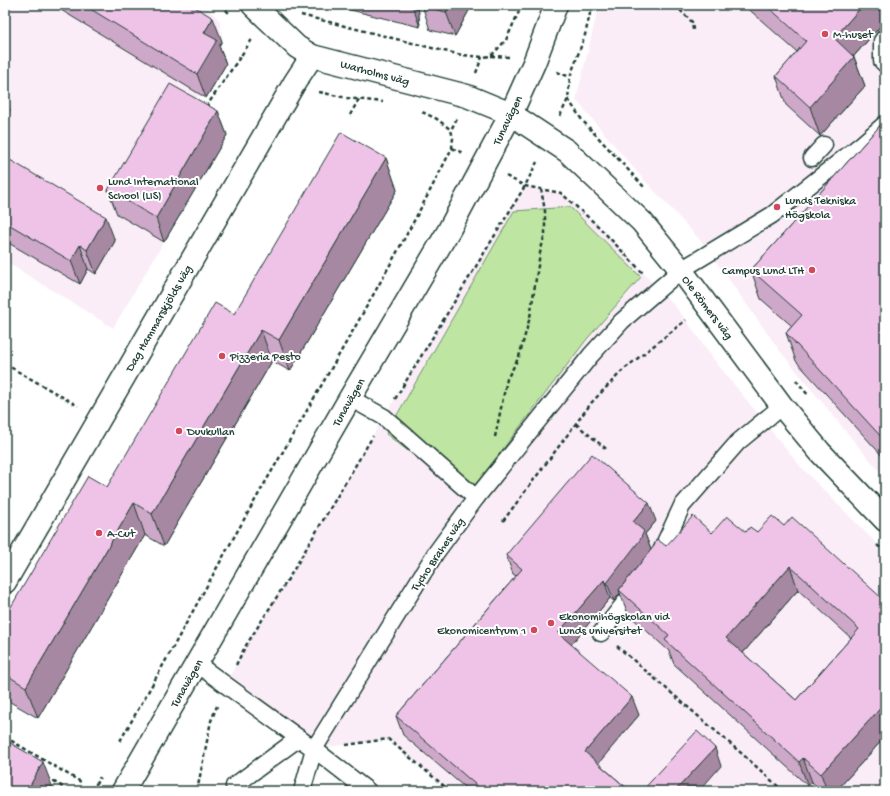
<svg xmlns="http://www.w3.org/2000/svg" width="890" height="796" font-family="'Gochi Hand',sans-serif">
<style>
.built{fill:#faedf8}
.green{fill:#bee5a1;stroke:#6e916a}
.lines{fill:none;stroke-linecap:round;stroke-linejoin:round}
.lane-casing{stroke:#1f3d34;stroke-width:19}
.street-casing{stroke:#1f3d34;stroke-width:25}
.secondary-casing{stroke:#1f3d34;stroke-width:25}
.path{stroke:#1f3d34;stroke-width:2.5;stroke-dasharray:4 3;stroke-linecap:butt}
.lane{stroke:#fff;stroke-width:16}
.street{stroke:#fff;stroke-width:22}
.secondary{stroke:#fff;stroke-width:22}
.wall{fill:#cea8c8;stroke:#1f3d34;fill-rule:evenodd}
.shaded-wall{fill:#a788a2;stroke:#1f3d34}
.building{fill:#efc3e8;stroke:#1f3d34;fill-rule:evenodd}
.poi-dot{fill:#d1495b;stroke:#fff;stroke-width:1.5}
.labels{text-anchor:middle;stroke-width:4;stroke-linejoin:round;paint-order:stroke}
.poi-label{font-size:12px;fill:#1f3d34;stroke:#fff;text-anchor:start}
.street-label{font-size:12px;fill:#1f3d34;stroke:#fff}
</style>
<rect width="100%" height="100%" fill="#fff"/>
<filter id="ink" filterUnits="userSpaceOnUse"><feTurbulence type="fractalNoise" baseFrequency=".025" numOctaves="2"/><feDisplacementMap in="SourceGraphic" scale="8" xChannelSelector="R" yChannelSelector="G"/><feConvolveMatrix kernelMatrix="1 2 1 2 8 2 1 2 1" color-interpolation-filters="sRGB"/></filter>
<g filter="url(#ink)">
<g class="built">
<polygon points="5,5 205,5 220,21 222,41 213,57 226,64 215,84 201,78 202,90 189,113 227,135 113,328 5,261"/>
<polygon points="599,5 885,5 885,477 862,451 780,351 701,241 637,172 576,100"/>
<polygon points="525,186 561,193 598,226 674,305 686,320 715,361 800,466 885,552 885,791 450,791 388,739 314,749 226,685 245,647 290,576 384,417"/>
</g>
<polygon class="green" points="570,207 641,277 587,339 467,496 386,434 514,211"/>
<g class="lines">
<g class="lane-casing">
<g id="lane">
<polyline points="885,37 882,41 882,61 885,64"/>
<polyline points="812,158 824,145"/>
<polyline points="350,398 384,417 476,498"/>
<polyline points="655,564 682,506 738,442 782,406"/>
<polyline points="601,633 637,587"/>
<polyline points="197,664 314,749 435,554 476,498 591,355 622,321 681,270 772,215 862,144 885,124"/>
<polyline points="234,786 299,738"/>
<polyline points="302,791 314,749 368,791"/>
</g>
</g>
<g class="street-casing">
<g id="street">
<polyline points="253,5 297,47 312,56 467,96 511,114 567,151 642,222 681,270 782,406 820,452 885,520"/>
<polyline points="5,582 295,82 312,56"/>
</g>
</g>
<g class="secondary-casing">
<polyline id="secondary" points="123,791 350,398 449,230 511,114 534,63 556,5"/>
</g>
<g class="path">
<polyline points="221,5 229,13"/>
<polyline points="675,5 692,22 693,30"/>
<polyline points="301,15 444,51 462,55 482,57 491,56 506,40 522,5"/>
<polyline points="491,56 510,57"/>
<polyline points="557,72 570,77"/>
<polyline points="476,73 482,57"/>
<polyline points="319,92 347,98 383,102"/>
<polyline points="568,99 582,120 645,188"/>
<polyline points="206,107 253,38"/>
<polyline points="422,112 437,119 451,130"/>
<polyline points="350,115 359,99"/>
<polyline points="560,116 568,99 570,77 585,35 592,5"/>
<polyline points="452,148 463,153"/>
<polyline points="506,176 525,186 561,193 598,226 643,273"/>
<polyline points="5,364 78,406"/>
<polyline points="796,380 808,395"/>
<polyline points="395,399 525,186 537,162"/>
<polyline points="576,424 605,448 608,445"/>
<polyline points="495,437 507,379 519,357 530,317 540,253 545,234 545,211 541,189"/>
<polyline points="503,521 592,402 623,370 686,320"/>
<polyline points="877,545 885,552"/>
<polyline points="617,646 748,759 783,791"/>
<polyline points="236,665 245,647 290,576 373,436"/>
<polyline points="5,737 81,782"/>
<path d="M 120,741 C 166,662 208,582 254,502 C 321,385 391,269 452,148 L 453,138 L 451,130 L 457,118"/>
<polyline points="346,745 388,739 450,791"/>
<polyline points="47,778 70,791"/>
<polyline points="92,791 100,777"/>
<polyline points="197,791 211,721 217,706"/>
</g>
<use href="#lane" class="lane"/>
<use href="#street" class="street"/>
<use href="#secondary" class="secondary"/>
</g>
<g class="wall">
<polygon points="60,5 192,5 222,41 219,46 226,64 206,98 61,10"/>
<polygon points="330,5 418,5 420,27"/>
<polygon points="422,5 472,5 455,36 430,30"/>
<polygon points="744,5 885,5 885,21 854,56 854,57 865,86 820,136 786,105 776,76 797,52"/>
<polygon points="218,111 227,135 164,242 117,214 108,190"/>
<polygon points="885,120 885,459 796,361 786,333 792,326 761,299 751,270"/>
<polygon points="5,157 115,241 96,274 88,269 80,284 5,241"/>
<polygon points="386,158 397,190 290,371 272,361 164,546 145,535 38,718 5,699 5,617 107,487 234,314"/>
<path d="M 656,521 L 645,534 L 651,550 L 712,533 L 746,532 L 757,532 L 784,526 L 885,601 L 885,737 L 836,791 L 822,791 L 812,782 L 808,786 L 674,664 L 669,651 L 628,614 L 620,593 L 614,601 L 610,598 L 571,644 L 639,715 L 598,763 L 630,791 L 469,791 L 403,735 L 396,716 L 516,576 L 513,574 L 506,555 ZM 798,590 L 851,638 L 796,700 L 743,653 Z"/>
</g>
<g class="shaded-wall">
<polygon points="412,5 418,5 420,27"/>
<polygon points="450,5 472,5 455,36 446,12"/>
<polygon points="863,5 885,5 885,21 844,67 834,38"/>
<polygon points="213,18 222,41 219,46 226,64 206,98 197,74 204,33"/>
<polygon points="854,57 865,86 820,136 810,107"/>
<polygon points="5,95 10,110 5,120"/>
<polygon points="218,111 227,135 164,242 156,218"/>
<polygon points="386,158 397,190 290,371 279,340"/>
<polygon points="106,217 115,241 96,274 87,250"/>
<polygon points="80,245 88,269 80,284 71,261"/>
<polygon points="261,330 272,361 164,546 152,514"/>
<polygon points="134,503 145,535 38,718 26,687"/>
<polygon points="649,503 656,521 645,534 651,550 619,590 620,593 614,601 607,583 633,522"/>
<polygon points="790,566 798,590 735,662 726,638"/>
<polygon points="604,580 610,598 565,652 558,633"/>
<polygon points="632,697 639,715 592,771 585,752"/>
<polygon points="885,703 885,737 836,791 827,791 821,774"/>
<polygon points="715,748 721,766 699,791 675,791"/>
<polygon points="803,758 812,782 808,786 799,762"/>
<polygon points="43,762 54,791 27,791"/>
</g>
<g class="building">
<polygon points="84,5 192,5 213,18 204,33 217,40 197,74"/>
<polygon points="422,5 450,5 446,12 422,6"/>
<polygon points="766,5 863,5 834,38 854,57 810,107 776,76 806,41"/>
<polygon points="170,84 218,111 156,218 108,190"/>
<polygon points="885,120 885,441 786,333 802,315 751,270"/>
<polygon points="341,132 386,158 279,340 261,330 152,514 134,503 26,687 5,674 5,617 88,476 107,487 215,303 234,314"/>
<polygon points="5,157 106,217 87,250 80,245 71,261 5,222"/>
<polygon points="592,454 649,503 633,522 644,531 640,540 607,583 604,580 558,633 632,697 585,752 630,791 483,791 396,716 522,569 506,555"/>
<path d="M 693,516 L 712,533 L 727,516 L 746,532 L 750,527 L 757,532 L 772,516 L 784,526 L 792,517 L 885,601 L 885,703 L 821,774 L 803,758 L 799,762 L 665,640 L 669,635 L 619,590 L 654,546 L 657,539 L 666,546 ZM 790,566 L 859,629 L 796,700 L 726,638 Z"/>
<polygon points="697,731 715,748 675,791 642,791"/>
<polygon points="5,740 43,762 27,791 5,791"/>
</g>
</g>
<g class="poi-dot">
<circle cx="825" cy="34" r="4"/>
<circle cx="100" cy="188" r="4"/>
<circle cx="777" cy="207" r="4"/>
<circle cx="812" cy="270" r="4"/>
<circle cx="222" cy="356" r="4"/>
<circle cx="179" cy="431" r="4"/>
<circle cx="99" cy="533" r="4"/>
<circle cx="551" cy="623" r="4"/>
<circle cx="534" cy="630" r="4"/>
</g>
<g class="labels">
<g class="poi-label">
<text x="833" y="38">M-huset</text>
<text x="108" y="185">Lund International<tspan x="108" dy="14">School (LIS)</tspan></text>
<text x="785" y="204">Lunds Tekniska<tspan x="785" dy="14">Högskola</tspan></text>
<text x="804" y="274" text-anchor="end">Campus Lund LTH</text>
<text x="230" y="360">Pizzeria Pesto</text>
<text x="187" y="435">Duvkullan</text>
<text x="107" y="537">A-Cut</text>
<text x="559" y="620">Ekonomihögskolan vid<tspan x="559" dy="14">Lunds universitet</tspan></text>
<text x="526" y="634" text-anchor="end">Ekonomicentrum 1</text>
</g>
<g class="street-label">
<text transform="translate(375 72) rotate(15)" y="4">Warholms väg</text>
<text transform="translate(507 120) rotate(-64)" y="4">Tunavägen</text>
<text transform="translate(708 307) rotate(53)" y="4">Ole Römers väg</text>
<text transform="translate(158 318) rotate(-60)" y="4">Dag Hammarskjölds väg</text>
<text transform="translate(348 402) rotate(-60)" y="4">Tunavägen</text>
<text transform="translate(437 554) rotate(-56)" y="4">Tycho Brahes väg</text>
<text transform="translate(186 683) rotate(-60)" y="4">Tunavägen</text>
</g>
</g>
<rect width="890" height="796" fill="none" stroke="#fff" stroke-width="20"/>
<rect x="10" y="10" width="870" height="776" fill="none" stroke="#1f3d34" stroke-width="1.5" filter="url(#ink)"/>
</svg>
